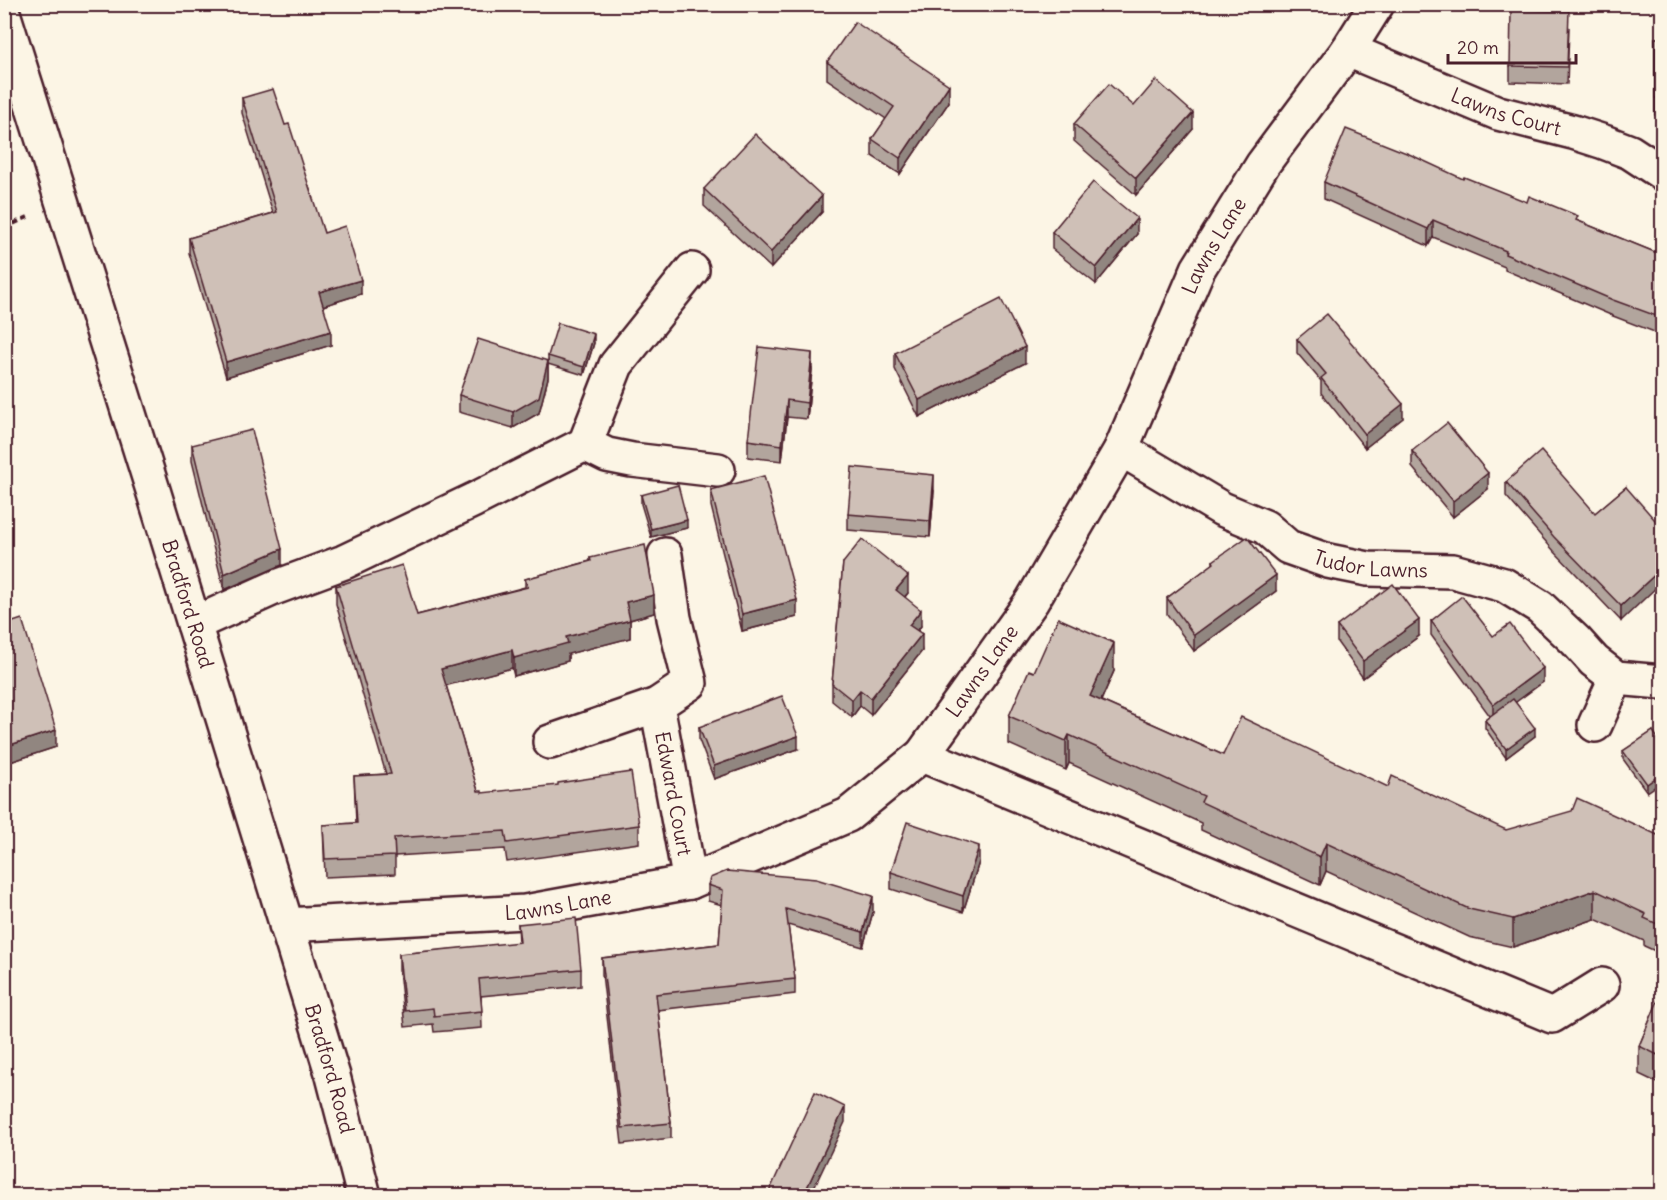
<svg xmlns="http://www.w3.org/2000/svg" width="1667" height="1200" font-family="Delius,sans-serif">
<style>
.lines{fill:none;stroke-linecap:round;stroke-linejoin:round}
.minor-casing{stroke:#4a1f2b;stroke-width:38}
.path{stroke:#4a1f2b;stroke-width:4;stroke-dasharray:6 4.5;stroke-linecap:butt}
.minor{stroke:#fcf5e5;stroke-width:33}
.wall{fill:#b2a59d;stroke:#4a1f2b;stroke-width:1.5}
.shaded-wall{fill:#918680;stroke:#4a1f2b;stroke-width:1.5}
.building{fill:#cfc0b7;stroke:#4a1f2b;stroke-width:1.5}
.labels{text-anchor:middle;stroke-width:6;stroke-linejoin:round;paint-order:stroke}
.street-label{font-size:20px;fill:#4a1f2b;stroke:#fcf5e5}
</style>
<rect width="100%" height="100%" fill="#fcf5e5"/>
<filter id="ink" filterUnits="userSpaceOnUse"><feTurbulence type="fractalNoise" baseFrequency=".0167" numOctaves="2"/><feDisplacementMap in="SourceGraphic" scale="12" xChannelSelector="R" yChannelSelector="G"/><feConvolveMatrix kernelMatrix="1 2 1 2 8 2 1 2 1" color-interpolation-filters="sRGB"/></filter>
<g filter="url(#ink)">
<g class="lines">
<g class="minor-casing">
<g id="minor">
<path id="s1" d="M 4,16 L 152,487 L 333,1076 L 364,1196"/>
<path id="s2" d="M 1348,50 L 1498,113 L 1573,132 L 1604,142 L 1630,152 L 1662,173"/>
<polyline points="585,444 607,455 632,460 718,470"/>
<path id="s3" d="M 1121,449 L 1222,509 L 1265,527 L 1288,547 L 1328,561 L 1368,569 L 1453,571 L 1504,585 L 1540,607 L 1576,641 L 1594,661 L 1616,678 L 1662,682"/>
<polyline points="194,624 274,588 344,562 474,500 585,444 616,365 692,270"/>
<path id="s4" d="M 657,705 L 690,882"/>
<polyline points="1595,725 1616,678"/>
<polyline points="550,742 657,705 690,683 674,618 665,555"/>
<polyline points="922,755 1552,1016 1602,985"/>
<path id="s5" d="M 286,925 L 525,912 L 690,882 L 848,815 L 922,755 L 1032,601 L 1121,449 L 1198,269 L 1263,164 L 1348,50 L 1377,4"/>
</g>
</g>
<polyline class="path" points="4,228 28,217"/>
<use href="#minor" class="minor"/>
</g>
<g class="wall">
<polygon points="1569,28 1567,84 1510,82 1510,66"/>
<rect x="1655" y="38" width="7" height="77"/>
<polygon points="827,62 949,102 900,174 872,156 872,139 886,119 827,79"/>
<polygon points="242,98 285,125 324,233 361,294 323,306 331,345 226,377 189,253 189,238 273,213 242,113"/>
<polygon points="1134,106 1193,129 1136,195 1074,141 1074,124"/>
<polygon points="1463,179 1578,221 1662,255 1662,335 1613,316 1505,270 1505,267 1433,237 1428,246 1324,199 1324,182"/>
<polygon points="704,189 822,212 771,268 704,206"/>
<polygon points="1052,232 1137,234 1096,284 1052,249"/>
<polygon points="1297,339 1403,418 1365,448 1321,393 1321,381 1297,353"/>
<polygon points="594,343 584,375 548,364 548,378 539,413 513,428 459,412 459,395 548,361 548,356"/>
<polygon points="895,353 1025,363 919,417 895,369"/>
<polygon points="812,370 807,419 787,417 782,461 748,457 748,440"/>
<polygon points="192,445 282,565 224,590 192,461"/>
<polygon points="1412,451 1488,489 1453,517 1412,467"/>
<polygon points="1506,482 1595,513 1626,487 1621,621 1554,551 1506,496"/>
<polygon points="711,490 797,617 742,631 711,506"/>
<polygon points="934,491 930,537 848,530 848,514"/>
<polygon points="641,495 687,528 651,537 641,504"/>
<polygon points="590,558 654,613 630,620 630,638 568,654 568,661 514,676 512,668 446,685 478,791 482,793 639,825 639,843 507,862 505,849 395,856 395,874 325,877 323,825 356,823 354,776 386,774 336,604 336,586 417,615 525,587 525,579 590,561"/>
<polygon points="1213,561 1276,591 1194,651 1167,614 1167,598 1213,564"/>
<polygon points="843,563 908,593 905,597 921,626 918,631 922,651 871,715 860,706 852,717 832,701 832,684"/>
<polygon points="1431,621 1493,636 1543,682 1515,702 1535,736 1506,758 1485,728 1485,720 1490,716 1431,635"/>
<polygon points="4,625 56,747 7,763 4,756"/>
<polygon points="1337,626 1419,636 1363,678 1337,642"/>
<polygon points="1114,671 1101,701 1223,755 1388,787 1506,830 1662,837 1662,954 1644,946 1644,941 1595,919 1513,947 1469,937 1326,871 1320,885 1201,830 1201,823 1069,763 1066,770 1009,744 1009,716 1034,672"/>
<polygon points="699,727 798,749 714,779 699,740"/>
<polygon points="1653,731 1647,792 1623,759 1623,751"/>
<polygon points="979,862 963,912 891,889 891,872"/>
<polygon points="708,885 873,912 863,947 788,925 795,979 795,994 658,1010 671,1123 671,1138 622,1144 602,974 602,958 719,944 722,905 708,901"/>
<polygon points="518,924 581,969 581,986 481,996 482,1028 434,1032 433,1024 405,1027 399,970 399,954 519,943"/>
<polygon points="1662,991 1662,1085 1639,1074 1639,1046"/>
</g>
<g class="shaded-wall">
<polygon points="949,85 949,102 900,174 900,158"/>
<polygon points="1193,113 1193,129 1136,195 1136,178"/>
<polygon points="822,196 822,212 771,268 771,252"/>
<polygon points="1137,218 1137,234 1096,284 1096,268"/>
<polygon points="1433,220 1433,237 1428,246 1428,229"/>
<polygon points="361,280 361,294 319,307 319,292"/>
<polygon points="331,331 331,345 226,377 226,362"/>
<polygon points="594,334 594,343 584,375 584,367"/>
<polygon points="1025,347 1025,363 919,417 919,400"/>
<polygon points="812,353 812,370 807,419 807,403"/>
<polygon points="548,361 548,378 539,413 513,428 513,412"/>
<polygon points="787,400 787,417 782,461 782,445"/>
<polygon points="1403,404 1403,418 1365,448 1365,434"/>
<polygon points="1488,473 1488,489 1453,517 1453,501"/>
<polygon points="934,475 934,491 930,537 930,521"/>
<polygon points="687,520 687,528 651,537 651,529"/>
<polygon points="282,549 282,565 224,590 224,574"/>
<polygon points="1662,568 1662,582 1621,621 1621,606"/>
<polygon points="1276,575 1276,591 1194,651 1194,635"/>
<polygon points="908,576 908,593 896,606 896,590"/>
<polygon points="654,595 654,613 626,621 626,602"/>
<polygon points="797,600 797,617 742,631 742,614"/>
<polygon points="921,610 921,626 909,641 909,625"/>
<polygon points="630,620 630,638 568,654 568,661 514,676 514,658 566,637"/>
<polygon points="1419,620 1419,636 1363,678 1363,661"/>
<polygon points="922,634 922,651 871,715 871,698"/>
<polygon points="1114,643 1114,671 1090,725 1090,696"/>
<polygon points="512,650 512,668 441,687 441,669"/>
<polygon points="1543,668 1543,682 1493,719 1493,705"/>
<polygon points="860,690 860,706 852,717 852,700"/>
<polygon points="1535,728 1535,736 1506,758 1506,749"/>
<polygon points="56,730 56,747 7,763 7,746"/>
<polygon points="1069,735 1069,763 1066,770 1066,741"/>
<polygon points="798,736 798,749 714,779 714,766"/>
<polygon points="1662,773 1662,782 1647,792 1647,784"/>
<polygon points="1326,843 1326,871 1320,885 1320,857"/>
<polygon points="979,846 979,862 963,912 963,896"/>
<polygon points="1595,890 1595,919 1513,947 1513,919"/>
<polygon points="873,896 873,912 863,947 863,932"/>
<polygon points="845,1107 845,1122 810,1196 803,1196"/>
</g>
<g class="building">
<polygon points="1511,10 1569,11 1567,67 1510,66"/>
<polygon points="855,22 949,85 900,158 872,139 894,107 827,62"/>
<rect x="1655" y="38" width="7" height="60"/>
<polygon points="1156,80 1193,113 1136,178 1074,124 1109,84 1134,106"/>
<polygon points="273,89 285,125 289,124 324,233 345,226 361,280 319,292 331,331 226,362 189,238 277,212 242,98"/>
<polygon points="1346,129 1409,154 1463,179 1464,177 1527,202 1529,196 1578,216 1576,220 1662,255 1662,318 1613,300 1505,254 1506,251 1433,220 1428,229 1324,182"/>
<polygon points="755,134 822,196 771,252 704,189"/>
<polygon points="1093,182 1137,218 1096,268 1052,232"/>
<polygon points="1001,299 1025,347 919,400 895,353"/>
<polygon points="1327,314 1403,404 1365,434 1321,378 1326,374 1297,339"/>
<polygon points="558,323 594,334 584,367 548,356"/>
<polygon points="478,339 548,361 539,397 513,412 459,395"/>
<polygon points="759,347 812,353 807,403 787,400 782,445 748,440"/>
<polygon points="1447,423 1488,473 1453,501 1412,451"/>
<polygon points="252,430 282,549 224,574 192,445"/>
<polygon points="1541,451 1595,513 1626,487 1662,528 1662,568 1621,606 1554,537 1506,482"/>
<polygon points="852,467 934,475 930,521 848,514"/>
<polygon points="764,476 797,600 742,614 711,490"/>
<polygon points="678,485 687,520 651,529 641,495"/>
<polygon points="1247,537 1276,575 1194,635 1167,598 1214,563 1213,561"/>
<polygon points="862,539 908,576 896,590 921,610 909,625 922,634 871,698 860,690 852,700 832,684 843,563"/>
<polygon points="645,545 654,595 626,602 630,620 566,637 568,643 514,658 512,650 441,669 478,791 482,791 482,793 558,785 558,783 631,772 639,825 507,843 505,831 394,838 395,856 325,859 323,825 357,823 354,776 391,774 336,586 402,565 417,615 528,587 525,579 591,561 590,558"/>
<polygon points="1393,584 1419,620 1363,661 1337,626"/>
<polygon points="1462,596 1493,636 1510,624 1543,668 1493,705 1431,621"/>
<polygon points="1058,618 1114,643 1090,696 1223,755 1241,717 1388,787 1392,776 1506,830 1572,811 1577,798 1662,837 1662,926 1644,918 1646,914 1595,890 1513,919 1469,909 1326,843 1320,857 1201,802 1204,796 1069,735 1066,741 1009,716 1029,670 1034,672"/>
<polygon points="22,619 56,730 7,746 4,739 4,625"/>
<polygon points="782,696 798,736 714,766 699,727"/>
<polygon points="1513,699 1535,728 1506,749 1485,720"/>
<polygon points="1653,731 1662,745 1662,773 1647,784 1623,751"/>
<polygon points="907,822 979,846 963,896 891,872"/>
<polygon points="727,871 816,879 873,896 863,932 786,909 795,979 656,994 671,1123 622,1128 602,958 719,944 723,890 708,885 710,878"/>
<polygon points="576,918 581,969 479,979 482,1011 434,1016 433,1008 405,1011 399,954 520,942 518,924"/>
<polygon points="1662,991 1662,1057 1639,1046"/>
<polygon points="815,1092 845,1107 803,1196 777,1196 769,1192"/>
</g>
</g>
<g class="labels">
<g class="street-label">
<text dy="7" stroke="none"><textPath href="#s2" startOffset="170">Lawns Court</textPath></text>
<text dy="7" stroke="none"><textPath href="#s5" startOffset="1263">Lawns Lane</textPath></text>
<text dy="7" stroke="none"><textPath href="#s3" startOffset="280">Tudor Lawns</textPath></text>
<text dy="7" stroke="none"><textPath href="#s1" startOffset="616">Bradford Road</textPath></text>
<text dy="7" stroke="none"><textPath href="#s5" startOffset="777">Lawns Lane</textPath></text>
<text dy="7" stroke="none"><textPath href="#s4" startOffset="90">Edward Court</textPath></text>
<text dy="7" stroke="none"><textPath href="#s5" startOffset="273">Lawns Lane</textPath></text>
<text dy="7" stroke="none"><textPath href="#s1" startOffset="1102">Bradford Road</textPath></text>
</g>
</g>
<rect width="1667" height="1200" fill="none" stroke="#fcf5e5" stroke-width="24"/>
<rect x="12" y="12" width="1643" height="1176" fill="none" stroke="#4a1f2b" stroke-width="2" filter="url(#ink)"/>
<path d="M1448 54v9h128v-9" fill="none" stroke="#4a1f2b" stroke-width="3"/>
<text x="1457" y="54" font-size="18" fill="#4a1f2b" stroke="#fcf5e5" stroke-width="4.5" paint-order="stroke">20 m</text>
</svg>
